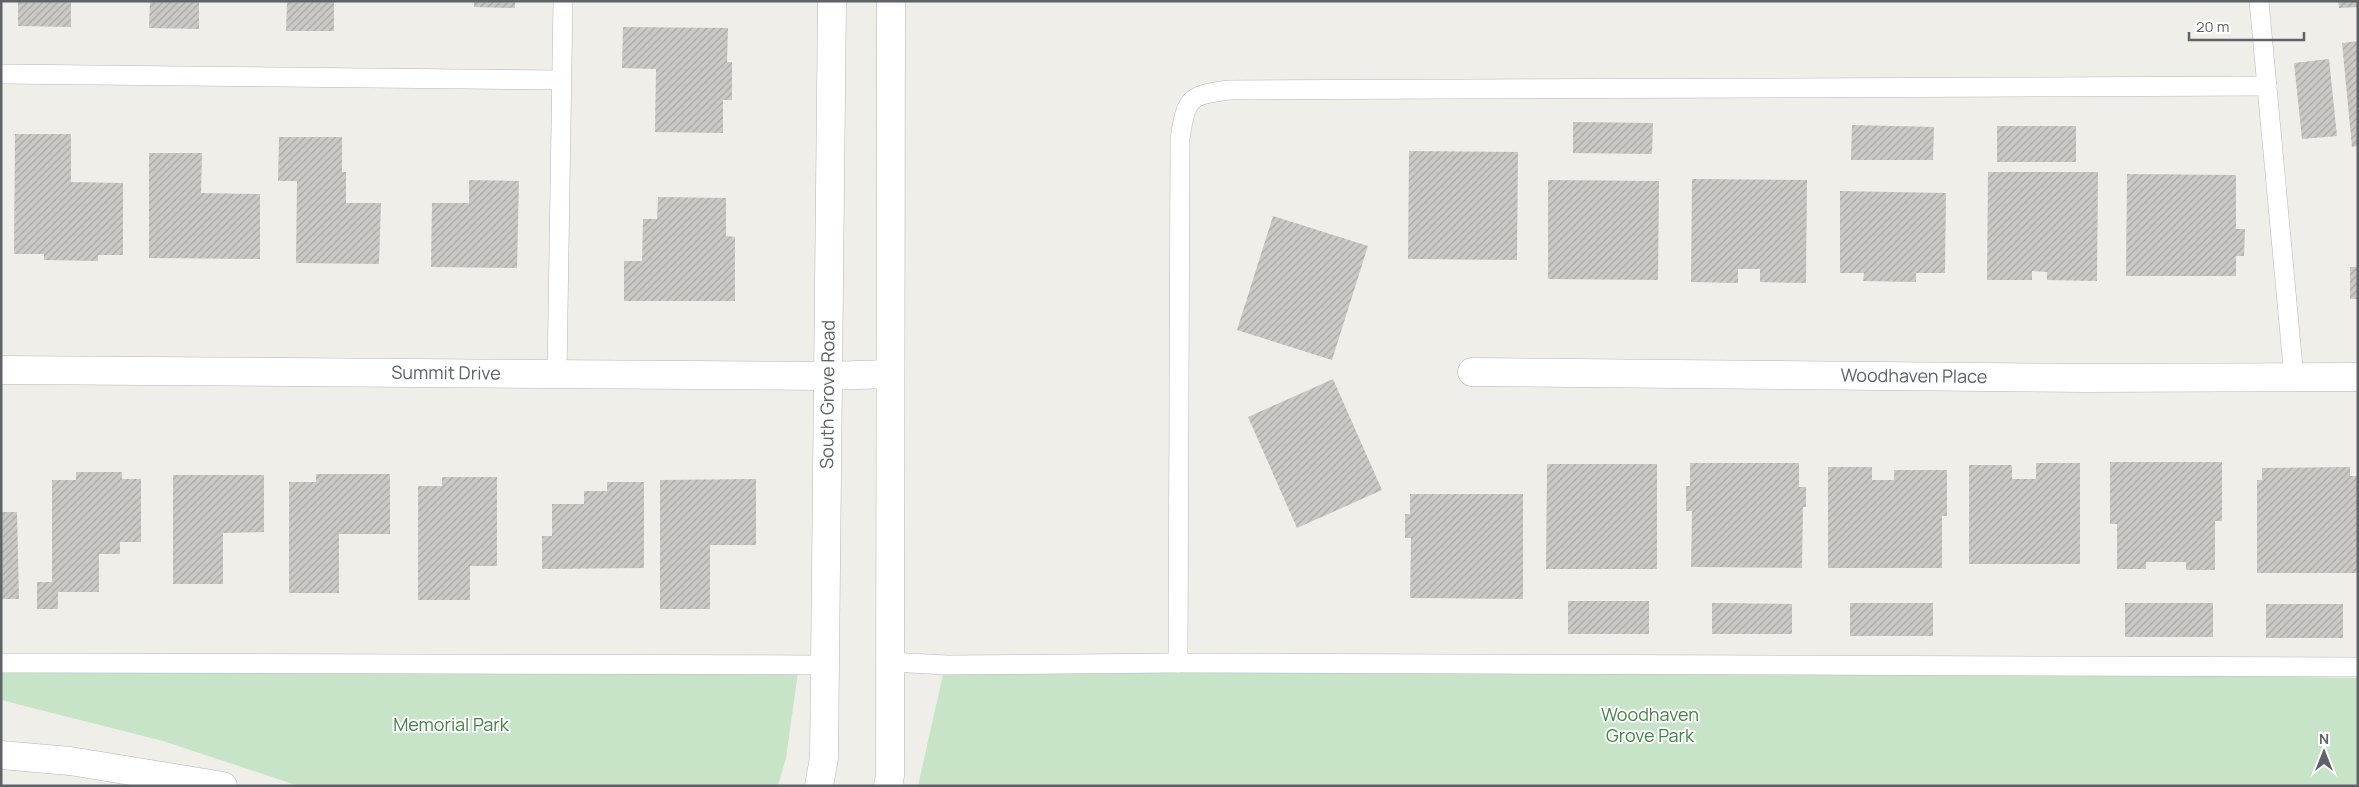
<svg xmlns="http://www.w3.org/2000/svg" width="2359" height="787" font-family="Manrope,sans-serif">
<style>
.park{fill:#c8e4c8}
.building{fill:url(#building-hatch)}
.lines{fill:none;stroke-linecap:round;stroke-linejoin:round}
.lane-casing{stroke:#b5b7bb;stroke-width:20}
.street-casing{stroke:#b5b7bb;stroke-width:29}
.secondary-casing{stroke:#b4b6ba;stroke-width:29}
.lane{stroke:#fff;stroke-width:19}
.street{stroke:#fff;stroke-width:28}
.secondary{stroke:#fff;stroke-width:28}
.labels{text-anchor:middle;stroke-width:4;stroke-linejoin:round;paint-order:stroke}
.street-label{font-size:18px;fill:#5f6266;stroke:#fff}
.park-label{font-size:18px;fill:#418443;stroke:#fff}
</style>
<defs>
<pattern id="building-hatch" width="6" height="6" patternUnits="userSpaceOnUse" patternTransform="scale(1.25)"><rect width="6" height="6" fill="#cbc9c4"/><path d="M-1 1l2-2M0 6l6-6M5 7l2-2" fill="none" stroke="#a8a7a3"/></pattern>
</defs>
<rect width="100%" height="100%" fill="#efeee8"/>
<g class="park">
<polygon points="1,663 799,665 786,758 778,786 299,786 163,741 1,700"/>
<polygon points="1581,664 2358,678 2358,786 918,786 944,670"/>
</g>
<g class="building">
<polygon points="18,1 71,1 71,27 18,26"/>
<polygon points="150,1 199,1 199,29 149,28"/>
<polygon points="287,1 334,1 334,31 286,31"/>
<polygon points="474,1 515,1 515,8 474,7"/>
<polygon points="2338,1 2358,1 2358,7 2339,8"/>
<polygon points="623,27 728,28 727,62 732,62 732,100 723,100 723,133 655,132 656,69 622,68"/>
<polygon points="2358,41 2358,146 2352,147 2342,43"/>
<polygon points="2329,59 2337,136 2302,139 2294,63"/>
<polygon points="1573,122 1653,123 1652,154 1573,153"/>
<polygon points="1852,125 1934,127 1933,160 1851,160"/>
<rect x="1997" y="126" width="79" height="36"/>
<polygon points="15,134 71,134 71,182 123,183 123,255 98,255 98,261 44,260 44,254 14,254"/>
<polygon points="279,137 342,137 342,172 346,172 346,203 381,203 379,264 296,263 297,181 278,181"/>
<polygon points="1409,151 1518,152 1517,260 1408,259"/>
<polygon points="149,153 202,153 201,193 260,194 260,259 149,258"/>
<polygon points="1988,172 2098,172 2097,281 2047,280 2047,272 2032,271 2032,280 1987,280"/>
<polygon points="2127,174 2236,175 2236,229 2245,229 2244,256 2236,256 2236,276 2126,276"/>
<polygon points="1692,179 1807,180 1806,283 1760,282 1760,269 1738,269 1738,283 1691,282"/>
<polygon points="469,180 519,181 517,268 431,267 432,203 469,203"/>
<polygon points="1548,180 1659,181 1658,280 1548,279"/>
<polygon points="1840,191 1946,193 1945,273 1916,273 1916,282 1863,281 1864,273 1840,273"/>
<polygon points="658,197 726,198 726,236 735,237 735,301 624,301 624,261 642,261 643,219 657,219"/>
<polygon points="1273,216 1368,246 1332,360 1237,330"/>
<rect x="2350" y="267" width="8" height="32"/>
<polygon points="1333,379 1382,490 1297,528 1248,417"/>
<polygon points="2110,462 2222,462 2222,521 2215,521 2215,570 2186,570 2186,562 2146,562 2146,569 2117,569 2117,524 2110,524"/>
<polygon points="1690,463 1799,463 1799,487 1806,487 1806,507 1803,507 1802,568 1691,567 1692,511 1686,511 1686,486 1690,486"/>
<polygon points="2036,463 2080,463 2080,564 1969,564 1969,465 2012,465 2012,479 2036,479"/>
<polygon points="1547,464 1657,464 1657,569 1546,569"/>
<polygon points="1828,467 1872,467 1872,480 1894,480 1894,470 1947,470 1947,516 1942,516 1942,568 1828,568"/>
<polygon points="2350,467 2350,476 2358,476 2358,573 2257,573 2257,480 2262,480 2262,468"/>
<polygon points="76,472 122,472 122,479 141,479 141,542 120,542 120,554 99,554 99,592 58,592 58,609 37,609 37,582 52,582 52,480 76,480"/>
<polygon points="316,474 390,474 390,534 339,534 339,593 289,593 289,482 316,482"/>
<polygon points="173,475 264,475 264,532 223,533 223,584 173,584"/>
<polygon points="442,477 497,477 497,566 470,566 470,600 418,600 418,486 442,486"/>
<polygon points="756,479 756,545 710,545 710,609 660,609 660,480"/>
<polygon points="607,482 644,482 644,568 542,569 542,536 552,536 552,504 584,504 584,491 607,491"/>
<polygon points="1410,494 1523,494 1523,599 1410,598 1411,538 1405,538 1405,514 1410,514"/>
<polygon points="1,512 17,512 19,599 1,599"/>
<rect x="1568" y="601" width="81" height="33"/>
<polygon points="1712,603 1792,604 1792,634 1712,634"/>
<rect x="1850" y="603" width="83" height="33"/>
<rect x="2125" y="603" width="88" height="34"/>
<rect x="2266" y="604" width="77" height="34"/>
</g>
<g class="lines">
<g class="lane-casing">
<g id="lane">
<polyline points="2259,1 2294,378"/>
<polyline points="1,74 560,80"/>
<polyline points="557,374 563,1"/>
<polyline points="890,662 947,665 1178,663 2358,667"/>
<polyline points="1,663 824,665"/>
<path d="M 1178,663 L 1180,139 C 1186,99 1188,95 1229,90 L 2267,86"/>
</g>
</g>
<g class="street-casing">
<g id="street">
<path id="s1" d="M 1,370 L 827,376 L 890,374"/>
<path id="s2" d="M 1472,372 L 2086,378 L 2358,377"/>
</g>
</g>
<g class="secondary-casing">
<g id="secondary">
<polyline points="1,755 70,761 223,786"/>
<path id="s3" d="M 819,786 L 824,758 L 832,1"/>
<polyline points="888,786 890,776 891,1"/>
</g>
</g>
<use href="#lane" class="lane"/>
<use href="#street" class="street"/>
<use href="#secondary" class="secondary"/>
</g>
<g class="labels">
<g class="street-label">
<text dy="6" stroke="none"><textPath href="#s1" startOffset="445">Summit Drive</textPath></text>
<text dy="6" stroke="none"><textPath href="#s2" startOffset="442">Woodhaven Place</textPath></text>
<text dy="6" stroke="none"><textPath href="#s3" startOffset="392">South Grove Road</textPath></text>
</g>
<g class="park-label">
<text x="1650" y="721">Woodhaven<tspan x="1650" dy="21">Grove Park</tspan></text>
<text x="451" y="731">Memorial Park</text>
</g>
</g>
<rect width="2359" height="787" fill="none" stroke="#5f6266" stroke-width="5"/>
<g transform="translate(2324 752)" stroke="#ffffff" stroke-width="4" paint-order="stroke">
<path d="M0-4L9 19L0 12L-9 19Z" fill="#5f6266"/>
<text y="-8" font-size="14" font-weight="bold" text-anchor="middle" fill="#5f6266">N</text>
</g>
<path d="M2189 32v8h115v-8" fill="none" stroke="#5f6266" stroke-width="2.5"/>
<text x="2196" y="32" font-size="15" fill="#5f6266" stroke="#ffffff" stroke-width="4" paint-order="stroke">20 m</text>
</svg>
